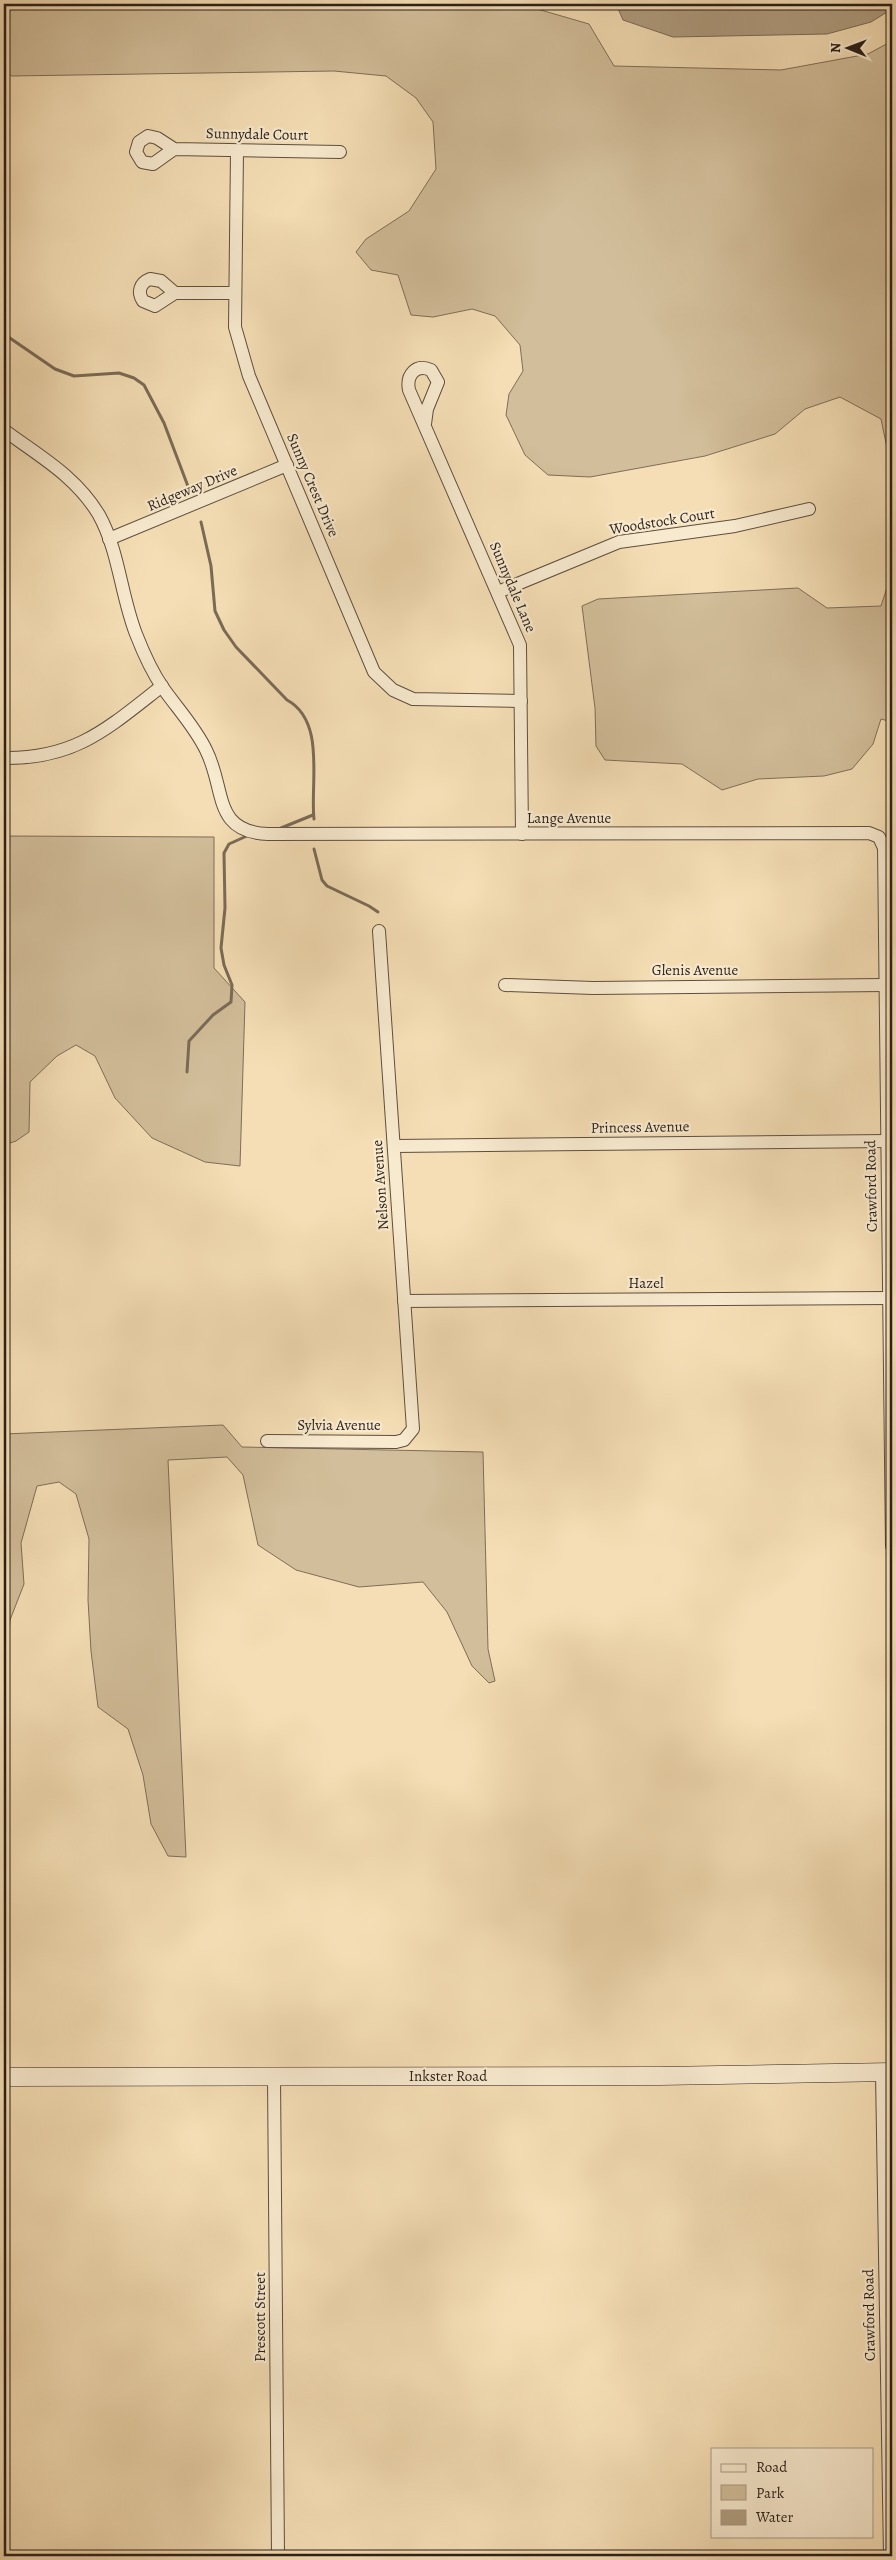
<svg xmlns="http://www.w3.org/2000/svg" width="896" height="2560" font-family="Alegreya,serif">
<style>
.green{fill:#d2be9a;stroke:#7e6e5a}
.water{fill:#b09d80;stroke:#7a6b57}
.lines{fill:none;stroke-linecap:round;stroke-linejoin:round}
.stream{stroke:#7a6b57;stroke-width:3}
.street-casing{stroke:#5d4f40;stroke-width:14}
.secondary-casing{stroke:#2a1f19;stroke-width:19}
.street{stroke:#f8eacf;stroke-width:12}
.secondary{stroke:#f8eacf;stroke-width:18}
.labels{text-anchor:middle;stroke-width:4.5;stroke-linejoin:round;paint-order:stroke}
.street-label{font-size:15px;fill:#2a1f19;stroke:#f8eacf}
</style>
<rect width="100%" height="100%" fill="#f5deb5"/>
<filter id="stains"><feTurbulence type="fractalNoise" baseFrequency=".004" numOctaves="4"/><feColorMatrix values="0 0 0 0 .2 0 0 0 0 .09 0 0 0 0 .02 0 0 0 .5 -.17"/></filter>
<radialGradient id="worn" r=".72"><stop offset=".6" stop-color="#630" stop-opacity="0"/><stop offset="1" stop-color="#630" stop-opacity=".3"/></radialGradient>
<g class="green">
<polygon points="9,4 520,4 589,24 614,66 781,70 868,54 892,41 892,472 881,419 840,397 805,409 775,434 705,456 590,477 548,475 525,455 506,415 509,394 523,371 520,345 495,316 472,309 433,317 411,315 398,275 371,270 356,252 366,239 409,211 436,169 433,122 416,98 386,76 334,71 12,76 7,73"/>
<polygon points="892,572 892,722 881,719 873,744 852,769 824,776 758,779 722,790 682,764 605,760 596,746 595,708 582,606 598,599 798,588 827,608 881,606"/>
<polygon points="4,836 214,837 214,968 245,1002 240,1166 205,1162 152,1138 115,1098 95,1056 76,1045 57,1056 30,1082 29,1132 16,1141 4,1145"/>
<polygon points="223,1425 242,1447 483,1452 488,1649 495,1681 489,1683 472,1666 447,1612 423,1582 359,1587 296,1570 258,1545 243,1475 227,1457 168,1460 186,1857 168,1856 151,1824 143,1775 128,1729 98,1707 91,1651 88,1600 89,1539 76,1494 59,1482 37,1486 21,1543 24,1584 10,1620 6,1684 4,1679 4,1434"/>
</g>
<polygon class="water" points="616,4 892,4 892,9 871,22 827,34 673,37 623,20"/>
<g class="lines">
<g class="stream">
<polyline points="4,334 55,369 74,376 119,373 134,378 144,385 164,423 189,489"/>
<path d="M 201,522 L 211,566 L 215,611 L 224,630 L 236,647 L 287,700 C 326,721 310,783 314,819"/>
<polyline points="281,828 313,815"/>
<polyline points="314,849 322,880 327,886 369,906 378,912"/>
<polyline points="187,1072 189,1041 213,1015 231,1002 232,985 224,965 221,948 225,908 224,853 229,844 249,835"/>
</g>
<g class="street-casing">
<g id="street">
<polyline points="174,149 153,164 142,162 136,152 139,142 148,136 157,138 174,149 340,152"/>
<polyline points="237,151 235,327 249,376 374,672 393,690 413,699 521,701"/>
<path d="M 175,293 L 155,306 L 143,301 C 137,292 140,283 150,279 L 161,281 L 175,293 L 235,293"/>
<path d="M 425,424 L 427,409 L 438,382 L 431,370 C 416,363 406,375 409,390 L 520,645 L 522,834"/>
<path d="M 4,430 C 39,456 76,476 99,515 C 119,551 121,596 136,634 C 143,652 152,672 163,688 C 177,708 195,727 206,750 C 226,789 212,832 268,834 L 869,833 L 879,837 L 884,848 L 892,1546"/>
<polyline points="109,539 287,465"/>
<polyline points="498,592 619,542 735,526 809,509"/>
<path d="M 4,758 C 76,759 108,728 162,686"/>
<polyline points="505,985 593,988 885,985"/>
<polyline points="395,1146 887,1141"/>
<polyline points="404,1301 889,1298"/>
<polyline points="267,1441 396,1442 404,1440 413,1429 379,931"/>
<polyline points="882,2073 890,2556"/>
<polyline points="274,2077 278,2556"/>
</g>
</g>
<g class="secondary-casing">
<polyline id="secondary" points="4,2077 660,2076 892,2072"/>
</g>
<use href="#street" class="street"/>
<use href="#secondary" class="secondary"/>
</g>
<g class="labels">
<g class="street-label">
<text transform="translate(257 134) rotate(1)" y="5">Sunnydale Court</text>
<text transform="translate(313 485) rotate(67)" y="5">Sunny Crest Drive</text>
<text transform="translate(192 488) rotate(-23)" y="5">Ridgeway Drive</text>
<text transform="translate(662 521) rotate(-9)" y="5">Woodstock Court</text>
<text transform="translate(513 587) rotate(67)" y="5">Sunnydale Lane</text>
<text x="569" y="823">Lange Avenue</text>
<text x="695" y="975">Glenis Avenue</text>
<text transform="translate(640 1127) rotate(-1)" y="5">Princess Avenue</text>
<text transform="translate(380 1185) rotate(-94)" y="5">Nelson Avenue</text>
<text transform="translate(871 1186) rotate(-91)" y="5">Crawford Road</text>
<text x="646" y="1288">Hazel</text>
<text x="339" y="1430">Sylvia Avenue</text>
<text x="448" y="2081">Inkster Road</text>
<text transform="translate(869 2315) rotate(-91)" y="5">Crawford Road</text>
<text transform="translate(260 2317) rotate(-90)" y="5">Prescott Street</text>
</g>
</g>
<rect width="896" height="2560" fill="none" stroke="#f5deb5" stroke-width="20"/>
<rect x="5" y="5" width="886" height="2550" fill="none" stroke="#2a1f19" stroke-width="2.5"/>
<rect x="10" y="10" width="876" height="2540" fill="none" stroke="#2a1f19"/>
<rect x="711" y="2448" width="162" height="90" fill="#f8eacf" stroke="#a69986"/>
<rect x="721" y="2464" width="25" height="8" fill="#f8eacf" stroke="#a69986"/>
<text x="756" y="2472" font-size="15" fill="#2a1f19">Road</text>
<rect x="721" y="2485" width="25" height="15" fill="#d2be9a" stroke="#a69986"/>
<text x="756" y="2498" font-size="15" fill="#2a1f19">Park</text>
<rect x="721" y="2510" width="25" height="15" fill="#b09d80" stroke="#a69986"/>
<text x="756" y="2522" font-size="15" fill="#2a1f19">Water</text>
<g transform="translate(848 48) rotate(271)" stroke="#f8eacf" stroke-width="4" paint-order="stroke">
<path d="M0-4L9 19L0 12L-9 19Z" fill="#2a1f19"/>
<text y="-8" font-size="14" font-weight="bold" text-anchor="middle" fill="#2a1f19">N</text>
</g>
<rect width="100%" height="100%" filter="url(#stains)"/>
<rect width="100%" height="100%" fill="url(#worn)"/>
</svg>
